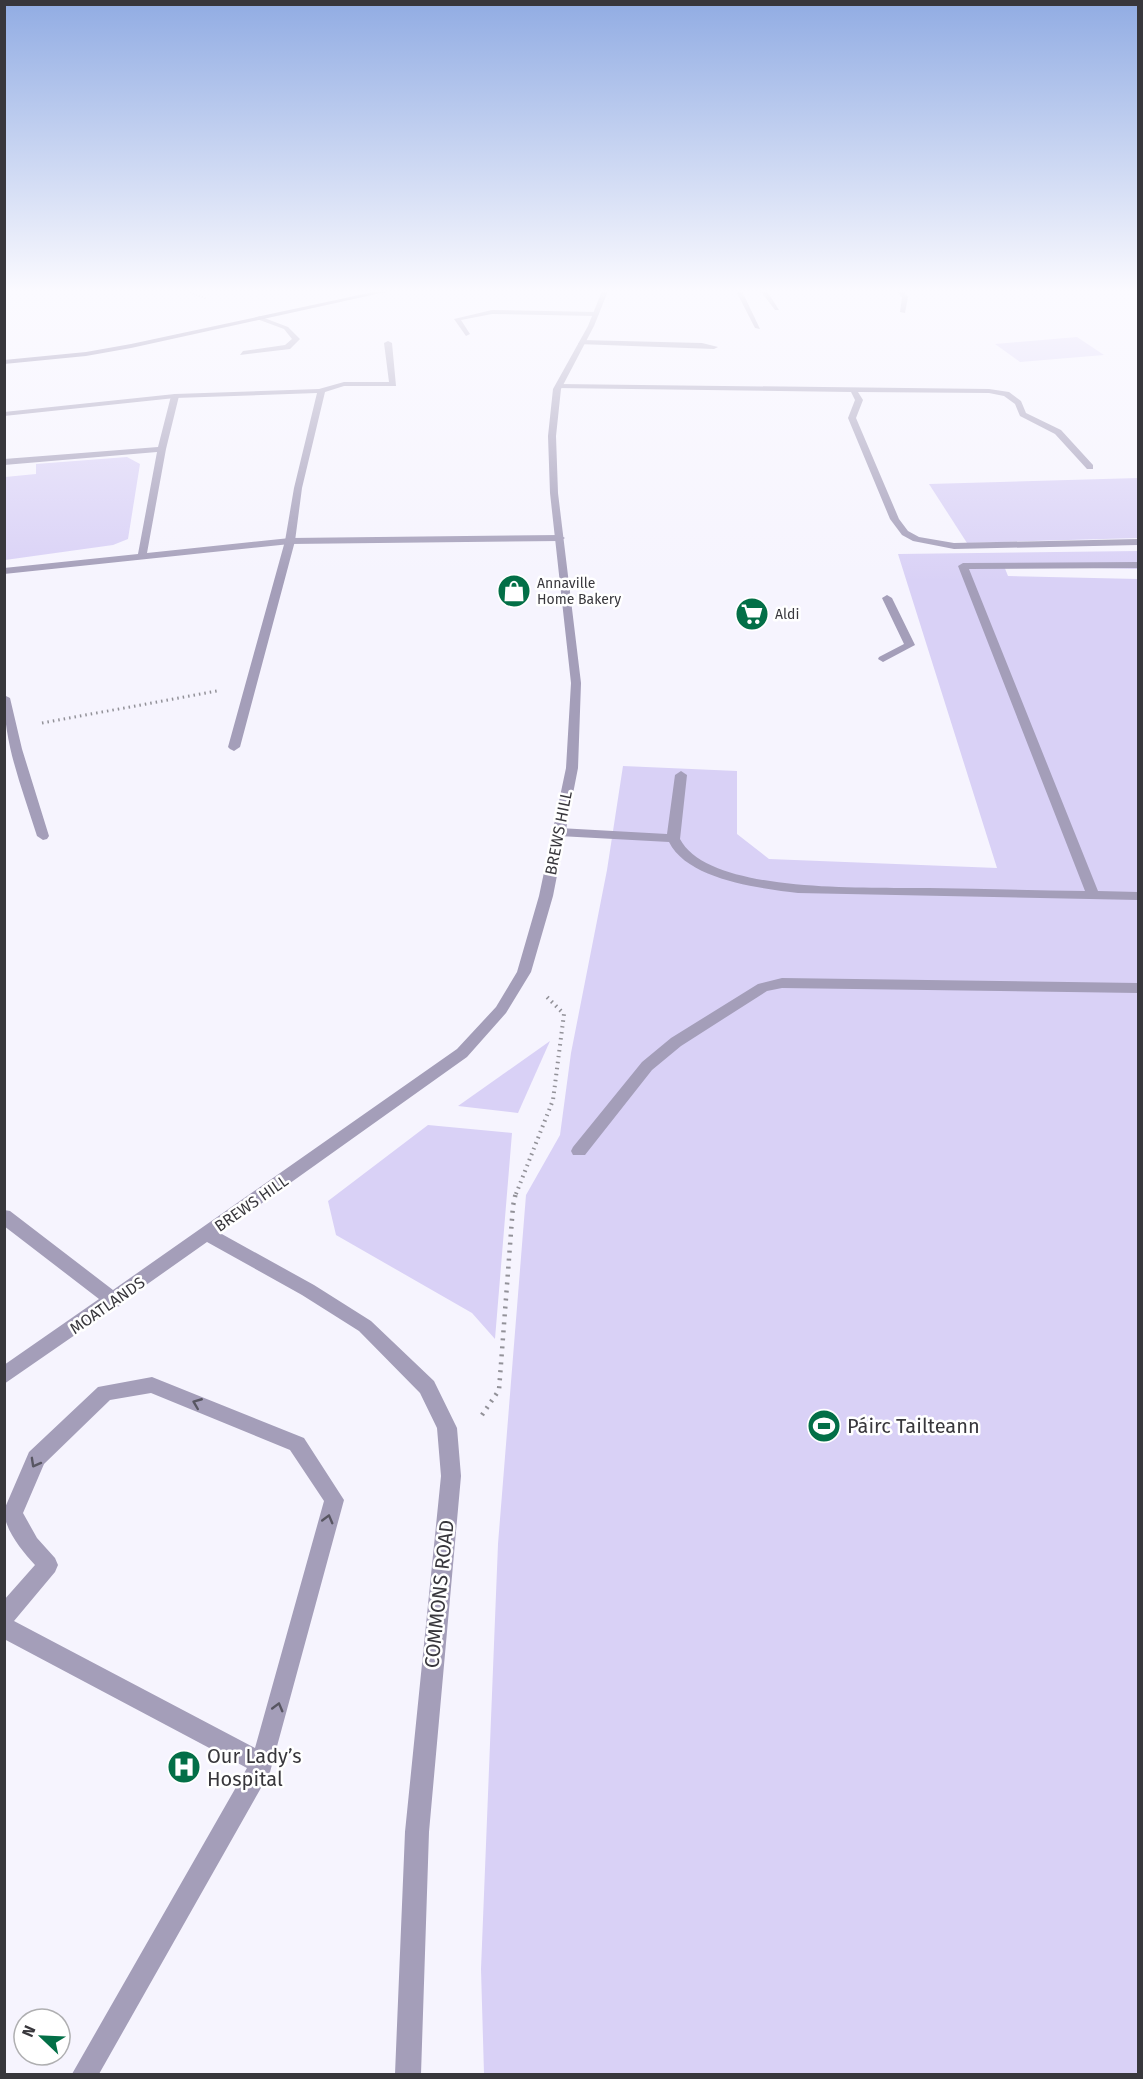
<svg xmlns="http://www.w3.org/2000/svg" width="1143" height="2079" font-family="'Fira Sans',sans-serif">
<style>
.green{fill:#d9d1f6}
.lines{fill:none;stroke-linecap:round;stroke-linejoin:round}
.path-far3{stroke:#929198;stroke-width:1.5;stroke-dasharray:1 2;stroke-linecap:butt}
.path-far2{stroke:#929198;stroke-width:3;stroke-dasharray:1.5 4;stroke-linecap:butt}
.path-far1{stroke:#929198;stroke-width:4;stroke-dasharray:1.5 4.5;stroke-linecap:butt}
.path{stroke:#929198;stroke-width:4.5;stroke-dasharray:2 6;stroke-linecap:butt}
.service{fill:#a49eb9;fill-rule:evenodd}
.minor{fill:#a49eb9;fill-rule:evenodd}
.tertiary{fill:#a49eb9;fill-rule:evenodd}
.secondary{fill:#7d749b;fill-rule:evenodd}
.oneway{stroke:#585662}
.labels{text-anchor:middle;stroke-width:5;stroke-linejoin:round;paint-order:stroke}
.far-poi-label{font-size:14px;fill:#38373c;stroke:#fff;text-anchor:start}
.street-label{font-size:16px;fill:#38373c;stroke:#fff}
.near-poi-label{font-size:20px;fill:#38373c;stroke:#fff;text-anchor:start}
.near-street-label{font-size:20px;fill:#38373c;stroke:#fff}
</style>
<rect width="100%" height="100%" fill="#f6f4fe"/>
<g class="green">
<polygon points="1077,337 1104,355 1020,362 995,344"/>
<polygon points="127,457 140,464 128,539 113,545 5,560 5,477 36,474 36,464"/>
<polygon points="1138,478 1138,538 967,543 929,484"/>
<polygon points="1138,551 1138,569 1004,566 1008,576 1138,579 1138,2074 484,2074 481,1969 498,1544 526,1195 560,1135 571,1053 607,870 623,766 737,771 737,834 769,859 997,868 898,554"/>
<polygon points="550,1041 518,1113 458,1106"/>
<polygon points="428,1125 512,1133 495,1339 472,1313 336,1235 328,1201"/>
</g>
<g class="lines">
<polyline class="path-far3" points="188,291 207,299"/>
<polyline class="path-far2" points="42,723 217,691"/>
<polyline class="path-far1" points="516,1194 553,1100 564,1014 547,997"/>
<polyline class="path" points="482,1415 499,1390 513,1206 516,1192"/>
<g class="service">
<polygon points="736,291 742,291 760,329 755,328"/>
<polygon points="757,291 767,291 779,310 775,310 762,293"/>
<polygon points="896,291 903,291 908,297 905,313 900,312 902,297"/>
<polygon points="492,310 596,312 599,314 596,316 492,314 461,320 470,334 466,336 454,319"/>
<polygon points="259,316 288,327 300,339 290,349 240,355 243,351 285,345 292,339 284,329 257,319"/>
<polygon points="581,340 702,343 718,347 714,349 578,344"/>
<polygon points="388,341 392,343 396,386 344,386 325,392 302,488 295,541 240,747 234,751 230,749 228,747 285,541 294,488 317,393 175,398 4,416 4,412 175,394 319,389 344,382 389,382 384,343"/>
<polygon points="559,384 989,389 1009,392 1021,401 1026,413 1061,430 1093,465 1093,469 1087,469 1055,434 1020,416 1015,404 1004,396 989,393 858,392 863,400 856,418 899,519 908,531 919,537 954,543 1138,539 1138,545 954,549 913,541 902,535 890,519 848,418 855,400 851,392 556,388 555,386"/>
<path d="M 1138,562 L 1138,568 L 969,569 L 1098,891 L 1138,892 L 1138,900 L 798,893 C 759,888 688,880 669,842 L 559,836 L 553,832 L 559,828 L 667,834 L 675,775 L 681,771 L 687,775 L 680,839 C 709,895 872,887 929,888 C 981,889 1033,890 1085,891 L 958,566 L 963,563 Z"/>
<polygon points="887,595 892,598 915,645 883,662 878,659 879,657 904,644 882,598"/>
<polygon points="782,978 1138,983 1138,993 782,988 767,991 681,1046 652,1070 585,1155 573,1155 571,1151 573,1147 642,1062 671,1038 758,984"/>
<path d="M 152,1377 L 304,1438 L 344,1500 L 270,1772 L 99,2074 L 72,2074 L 247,1768 L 4,1639 L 4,1600 L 35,1565 C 22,1551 4,1529 4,1510 L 29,1452 L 98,1387 ZM 151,1393 L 290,1450 L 324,1501 L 255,1748 L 14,1621 L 55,1572 L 58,1565 L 55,1558 L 37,1538 L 23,1513 L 44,1464 L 110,1400 Z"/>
</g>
<g class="minor">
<polygon points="175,394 179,396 166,449 147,553 290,538 560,535 565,538 560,541 290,544 4,574 4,568 138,554 157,452 4,465 4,459 158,447 171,396"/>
<path d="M 4,695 L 10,698 L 22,749 L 49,836 L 47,839 L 43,840 L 37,836 C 22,788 4,745 4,695 Z"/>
</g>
<polygon class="tertiary" points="602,291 608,291 594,326 561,389 556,436 558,493 581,683 578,768 553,896 531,972 506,1013 467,1057 220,1233 314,1285 371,1321 434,1381 457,1428 461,1476 429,1832 421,2074 395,2074 405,1832 441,1476 437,1428 420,1393 359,1331 302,1295 207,1242 122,1302 120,1306 114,1308 4,1384 4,1365 99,1299 4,1226 4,1210 10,1211 113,1290 457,1049 496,1007 517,972 539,896 566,768 571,683 550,493 548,436 553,389 588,326"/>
<polygon class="secondary" points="378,291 390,291 131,348 86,356 4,364 4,360 86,352 131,344"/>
</g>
<defs><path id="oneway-chevron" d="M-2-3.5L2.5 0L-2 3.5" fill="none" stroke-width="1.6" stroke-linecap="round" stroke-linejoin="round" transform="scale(1.5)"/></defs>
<g class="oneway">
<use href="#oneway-chevron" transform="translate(197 1403) rotate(-158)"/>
<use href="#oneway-chevron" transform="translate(35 1463) rotate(119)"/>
<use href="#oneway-chevron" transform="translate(328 1519) rotate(-75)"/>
<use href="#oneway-chevron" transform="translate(278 1707) rotate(-75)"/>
</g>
<linearGradient id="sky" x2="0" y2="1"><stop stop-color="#91ace3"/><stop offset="0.5" stop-color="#fbfaff"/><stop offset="1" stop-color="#fbfaff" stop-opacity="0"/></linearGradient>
<rect width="1143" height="582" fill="url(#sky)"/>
<defs>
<g id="shop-disc" transform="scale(1.725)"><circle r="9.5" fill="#036f47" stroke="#fff"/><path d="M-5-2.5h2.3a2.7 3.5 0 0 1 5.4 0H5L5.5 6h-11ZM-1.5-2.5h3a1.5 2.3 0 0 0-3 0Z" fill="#fff"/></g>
<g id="supermarket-disc" transform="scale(1.725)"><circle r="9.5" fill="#036f47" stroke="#fff"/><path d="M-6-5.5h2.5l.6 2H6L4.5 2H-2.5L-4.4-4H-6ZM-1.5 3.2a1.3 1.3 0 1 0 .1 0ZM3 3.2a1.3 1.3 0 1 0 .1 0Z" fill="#fff"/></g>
<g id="stadium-disc" transform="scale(1.725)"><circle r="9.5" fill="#036f47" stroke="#fff"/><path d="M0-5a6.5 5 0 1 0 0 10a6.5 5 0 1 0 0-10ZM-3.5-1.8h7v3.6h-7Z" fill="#fff"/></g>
<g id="hospital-disc" transform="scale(1.725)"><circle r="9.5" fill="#036f47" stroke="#fff"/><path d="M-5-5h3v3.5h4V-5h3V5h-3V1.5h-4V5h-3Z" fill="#fff"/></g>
</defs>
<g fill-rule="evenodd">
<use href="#shop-disc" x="514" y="591"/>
<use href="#supermarket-disc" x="752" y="614"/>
<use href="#stadium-disc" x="824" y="1426"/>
<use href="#hospital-disc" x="184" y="1767"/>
</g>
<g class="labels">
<g class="far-poi-label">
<text x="537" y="588">Annaville<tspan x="537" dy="16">Home Bakery</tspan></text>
<text x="775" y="619">Aldi</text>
</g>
<g class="street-label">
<text transform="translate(558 833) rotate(-79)" y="6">BREWS HILL</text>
<text transform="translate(251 1203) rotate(-35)" y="6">BREWS HILL</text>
<text transform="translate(107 1305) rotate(-35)" y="6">MOATLANDS</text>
</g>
<g class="near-poi-label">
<text x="847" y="1433">Páirc Tailteann</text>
<text x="207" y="1763">Our Lady’s<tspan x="207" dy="23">Hospital</tspan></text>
</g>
<g class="near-street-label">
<text transform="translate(439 1594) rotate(-84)" y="7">COMMONS ROAD</text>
</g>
</g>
<rect width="1143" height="2079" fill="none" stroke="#38373c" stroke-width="12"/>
<g transform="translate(42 2037) rotate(293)"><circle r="28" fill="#ffffff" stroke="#afafb1" stroke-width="1.5"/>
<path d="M0-4.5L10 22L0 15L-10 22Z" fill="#036f47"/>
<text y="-9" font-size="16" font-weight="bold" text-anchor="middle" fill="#38373c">N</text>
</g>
</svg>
